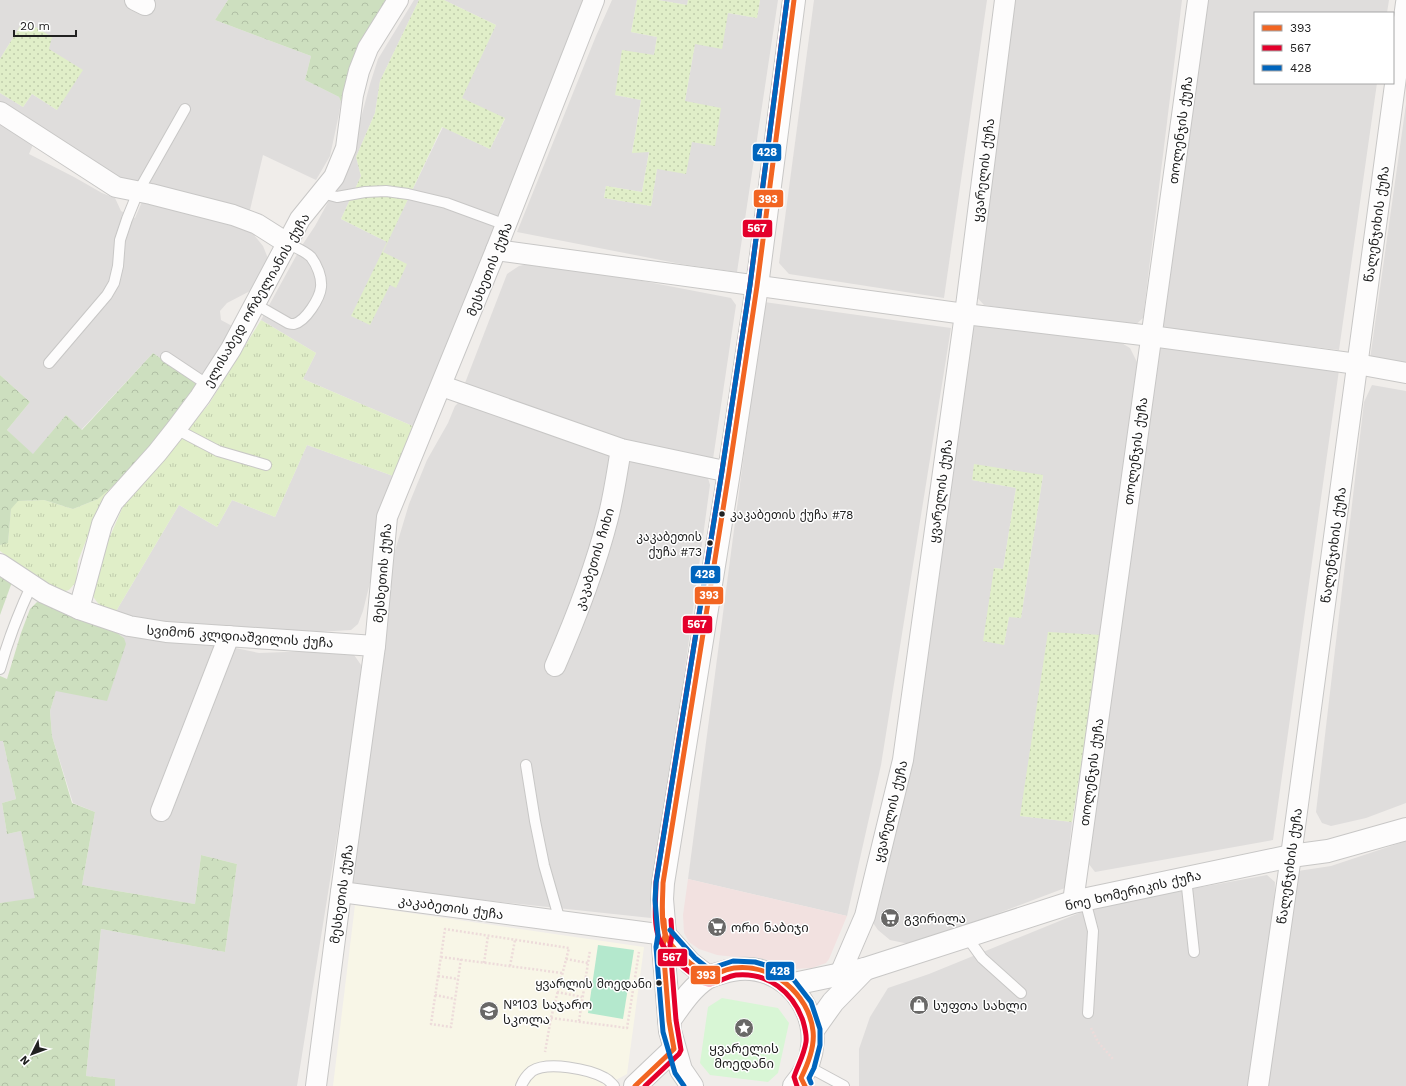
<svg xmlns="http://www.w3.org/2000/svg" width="1406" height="1086" font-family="'Work Sans','Noto Sans Georgian',sans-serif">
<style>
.residential{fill:#dfdddc;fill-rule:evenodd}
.commercial{fill:#f2e1e0}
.education{fill:#f8f6e7}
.grass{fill:url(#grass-tufts)}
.forest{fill:url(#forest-crowns)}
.park{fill:#d8f6d5}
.garden{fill:url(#garden-dots)}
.pitch{fill:#b4e8cd}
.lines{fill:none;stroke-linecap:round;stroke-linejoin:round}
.service-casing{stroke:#c8c7c6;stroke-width:12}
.minor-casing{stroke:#c8c7c6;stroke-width:22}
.tertiary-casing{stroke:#c8c7c6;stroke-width:24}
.path{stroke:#eddbda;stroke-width:2.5;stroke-dasharray:2 2;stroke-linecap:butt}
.service{stroke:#fdfcfc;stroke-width:10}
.minor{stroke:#fdfcfc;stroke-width:20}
.tertiary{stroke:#fdfcfc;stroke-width:22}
.bus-1-casing{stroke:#fff;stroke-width:8}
.bus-2-casing{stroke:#fff;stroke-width:8}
.bus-3-casing{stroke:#fff;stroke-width:8}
.bus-1{stroke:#f26522;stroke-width:5}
.bus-2{stroke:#e4002b;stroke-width:5}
.bus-3{stroke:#0065bd;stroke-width:5}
.bus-dot{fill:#212121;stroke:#fff;stroke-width:1.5}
.labels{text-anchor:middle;stroke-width:3;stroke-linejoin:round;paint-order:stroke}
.bus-label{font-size:12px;fill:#212121;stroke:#fff;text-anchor:end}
.street-label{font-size:13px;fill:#212121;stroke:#fff}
.poi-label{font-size:13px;fill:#212121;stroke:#fff;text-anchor:start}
.line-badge{stroke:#fff;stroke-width:1.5}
.badge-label{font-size:11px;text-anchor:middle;font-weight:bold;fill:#fff}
</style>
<defs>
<pattern id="grass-tufts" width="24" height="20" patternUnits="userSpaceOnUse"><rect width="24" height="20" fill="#e0eec8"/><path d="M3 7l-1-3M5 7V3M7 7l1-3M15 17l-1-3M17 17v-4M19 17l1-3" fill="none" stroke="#c0ccac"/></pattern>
<pattern id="forest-crowns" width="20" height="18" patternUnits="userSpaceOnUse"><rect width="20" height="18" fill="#cddfbf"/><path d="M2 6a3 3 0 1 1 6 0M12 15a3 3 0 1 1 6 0" fill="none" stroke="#b0bfa4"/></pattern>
<pattern id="garden-dots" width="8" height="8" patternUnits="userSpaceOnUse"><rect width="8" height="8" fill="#e0eec8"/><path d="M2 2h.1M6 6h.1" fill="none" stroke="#c0ccac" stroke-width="1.8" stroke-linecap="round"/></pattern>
</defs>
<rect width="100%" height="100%" fill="#f0edea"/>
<g class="residential">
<polygon points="0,0 124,0 133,5 136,0 228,0 215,20 311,56 305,80 339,97 341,102 339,114 330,156 316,180 263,155 249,214 128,183 0,102 0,93 23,107 32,94 57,110 49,48 24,20 0,59"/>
<polygon points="414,0 419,0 380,81 375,113 356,157 361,176 341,219 387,242 443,127 490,149 505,119 461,98 496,25 444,0 588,0 415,427 303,379 316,353 261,320 301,247 315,226 338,184 357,133 370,84 378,59"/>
<polygon points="612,0 637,0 631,32 657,37 654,56 615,95 641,100 632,152 649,151 642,192 606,186 604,198 651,206 657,169 692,142 715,145 685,101 695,44 728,13 757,18 760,0 778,0 737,272 681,264 517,232 596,36"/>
<polygon points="658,0 688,0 687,5"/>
<polygon points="814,0 987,0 944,298 789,274 779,263"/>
<polygon points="1014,0 1182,0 1143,318 1132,328 984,305 974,294"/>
<polygon points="1207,0 1389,0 1387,13 1255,13 1255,83 1377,83 1339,350 1160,328"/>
<polygon points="1406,104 1406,366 1370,359"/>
<polygon points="0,121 35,140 29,154 74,177 102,193 115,198 121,211 135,218 144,197 237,223 254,235 263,246 269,261 252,290 227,303 220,311 221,320 234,327 198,384 153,353 81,430 66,415 33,455 7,430 30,402 0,375"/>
<polygon points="539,261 731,298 736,305 713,459 615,438 478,392 465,383 507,274 519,266"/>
<polygon points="764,302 951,328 881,765 847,916 688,879"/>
<path d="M 971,322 L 1120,342 L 1130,348 L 1138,364 L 1102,635 L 1021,816 L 1072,822 L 1065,888 L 935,937 L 909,944 L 890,940 L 878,930 L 871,920 ZM 1043,475 L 1021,618 L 1009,616 L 1004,645 L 994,568 L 1003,569 L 1016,488 L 972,480 Z"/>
<polygon points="1155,344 1339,370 1273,840 1095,872 1085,859"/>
<polygon points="1372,385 1406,391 1406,803 1366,818 1331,826 1322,823 1316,812 1364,402"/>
<polygon points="464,402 637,462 708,478 710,485 651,918 352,886 348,881 394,554 409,504 427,460 448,423 455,406 458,403"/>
<polygon points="307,445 396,477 363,611 358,624 351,630 283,634 155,627 115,613 179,505 217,527 232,500 275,517"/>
<polygon points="117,633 161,640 216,644 259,653 338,650 354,655 364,669 297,1086 115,1086 115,1079 86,1076 101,929 225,952 237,864 201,855 195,904 82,885 95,812 73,803 52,736 50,711 56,691 124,638"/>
<polygon points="0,741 3,741 16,799 2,803 7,834 21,831 36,899 0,903"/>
<polygon points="1406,841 1406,1086 1268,1086 1298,871 1331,866"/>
<polygon points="1267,875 1275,882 1274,920 1253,1086 859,1086 859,1049 870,1017 888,988 929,974 1094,907"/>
</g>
<polygon class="commercial" points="688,879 847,916 829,959 826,963 812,968 793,969 773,961 754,957 736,957 717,955 699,949 689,942 684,933 683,915"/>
<polygon class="education" points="355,905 644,947 627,1074 605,1086 333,1086"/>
<g class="grass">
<path d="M 261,320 L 316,353 L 303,379 L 415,427 L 396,477 L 307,445 L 275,517 L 232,500 L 217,527 L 179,505 L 115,613 C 104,609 97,605 92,594 L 108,541 L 124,504 L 209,404 Z"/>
<polygon points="111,487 94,520 78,561 76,582 69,590 58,593 0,551 0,545 8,542 11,508 17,501 44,500 73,509 98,499"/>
</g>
<g class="forest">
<polygon points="228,0 386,0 360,47 348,74 341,102 339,97 305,80 311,56 215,20"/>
<polygon points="153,353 198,384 181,412 121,479 98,499 73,509 44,500 18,501 11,509 8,543 0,545 0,375 30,402 7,430 33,454 66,415 82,430"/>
<polygon points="0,570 12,582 0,615"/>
<polygon points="45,601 117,633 124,638 126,644 107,701 56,691 50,711 52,736 72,803 95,812 82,885 195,904 201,855 237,864 225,952 101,929 86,1076 115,1079 115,1086 0,1086 0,903 35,898 21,831 7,834 2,803 16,799 3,741 0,741 0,676 7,679 21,633 30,609 37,602"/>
</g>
<polygon class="park" points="722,998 778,1008 789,1023 778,1073 768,1082 710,1075 700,1063 708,1007"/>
<g class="garden">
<polygon points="419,0 444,0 496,25 462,98 505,118 490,149 442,127 383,252 407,264 396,288 390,285 370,325 351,316 387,242 341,219 361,176 356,157 375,113 380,81"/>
<polygon points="637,0 658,0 687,5 688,0 760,0 757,18 728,13 722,49 695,44 685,101 721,108 715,146 692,142 686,174 657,169 651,206 604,198 606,186 642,192 649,152 632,153 641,100 615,95 622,50 654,55 657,37 631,32"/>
<polygon points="24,20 52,37 49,49 83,70 57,110 32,94 23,107 0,93 0,59"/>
<polygon points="974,464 1043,475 1021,618 1009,617 1004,645 983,641 994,568 1003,569 1016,488 972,480"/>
<polygon points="1048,632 1102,635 1072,822 1020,816"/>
</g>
<polygon class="pitch" points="598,945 634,950 623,1019 588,1013"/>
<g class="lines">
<g class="service-casing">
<g id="service">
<polyline points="322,193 337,197 365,192 386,191 408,194 446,203 506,225"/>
<path d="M 255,304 L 288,323 C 289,324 294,324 294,324 C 306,321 320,298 321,287 C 322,277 317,265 311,257 C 305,251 294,247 287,243"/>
<polyline points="166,357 208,385"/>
<polyline points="49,363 107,295 114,283 118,266 120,240 127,219 138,192 185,109"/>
<polyline points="176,429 218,451 266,465"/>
<path d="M 0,669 C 8,640 19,612 32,584"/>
<polyline points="526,765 535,821 544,865 560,921"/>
<polyline points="1186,878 1194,952"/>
<polyline points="1085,900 1093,931 1088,1013"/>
<polyline points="967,937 982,958 1021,993"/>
<polyline points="807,1066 844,1086"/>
<path d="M 521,1086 C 523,1081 527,1075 532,1071 C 548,1061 589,1069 605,1078 C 609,1080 611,1083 614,1086"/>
</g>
</g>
<g class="minor-casing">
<g id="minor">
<polyline points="135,0 145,5"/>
<polyline points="0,112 116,187 151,194 233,215 257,224 287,243"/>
<polyline points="496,250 965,314 1151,336 1357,364 1406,373"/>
<polyline points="442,386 621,449 729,472"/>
<polyline points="0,564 44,593 79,609 129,626 166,632 375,646"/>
<polyline points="79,609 102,524 113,502 157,453 176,429 200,397 231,349 300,219 334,177 346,148 353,95 359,71 368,48 398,0"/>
<path d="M 555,666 C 576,618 595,569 608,518 C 614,495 617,472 621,449"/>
<polyline points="161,811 229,636"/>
<polyline points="341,892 665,935"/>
<polyline points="1073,902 1198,0"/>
<polyline points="840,974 865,916 903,760 965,314 1005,0"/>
<polyline points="316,1086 341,892 375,646 387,517 496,250 594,0"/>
<polyline points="1258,1086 1291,856 1406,3"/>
</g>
</g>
<g class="tertiary-casing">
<g id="tertiary">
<polyline points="665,935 690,963 708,977"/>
<polyline points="789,985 865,969 1073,902 1291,856 1328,851 1406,829"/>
<path d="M 669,1021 C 680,1006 691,988 707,978 C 711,976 716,974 721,973 C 790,949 842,1033 794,1086"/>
<polyline points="813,1030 833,1002 865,969"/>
<polyline points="635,1086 674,1049"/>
<polyline points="692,1086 681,1070 670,1031 663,946 665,935 662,899 663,883 729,472 757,286 794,0"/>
</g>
</g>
<g class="path">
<polyline points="441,957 562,973"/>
<polyline points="461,959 451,1027 431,1024 445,929 569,948 551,1018 545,1052"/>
<polyline points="566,959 588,963"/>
<polyline points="484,963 488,936"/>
<polyline points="510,966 515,940"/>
<polyline points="438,976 458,979"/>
<polyline points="557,992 582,997"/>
<polyline points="435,995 455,999"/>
<polyline points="551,1018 627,1028 639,952"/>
<polyline points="579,1021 590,950"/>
<polyline points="1091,1028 1098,1042 1113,1059"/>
</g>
<use href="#service" class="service"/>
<use href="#minor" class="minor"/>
<use href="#tertiary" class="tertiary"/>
<g class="bus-1-casing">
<g id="bus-1">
<path d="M 794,0 L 757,286 L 729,472 L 663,883 C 663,897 660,923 666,936 C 674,953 694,966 708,977 C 716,974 726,969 734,968 C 772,963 809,994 813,1031 C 815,1047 808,1064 801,1078 L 805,1086"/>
<polyline points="635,1086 674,1049 669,1021 663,946 665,935 664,920"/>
</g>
</g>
<g class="bus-2-casing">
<g id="bus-2">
<path d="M 787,0 L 750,285 L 722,471 L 656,882 C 656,898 653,924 659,938 C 667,957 688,971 704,983 C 713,987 726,976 736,975 C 768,972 793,992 803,1021 C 805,1028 807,1035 806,1042 C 804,1055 798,1065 794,1077 L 797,1086"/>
<polyline points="645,1086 679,1054 681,1050 676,1020 670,946 672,935 671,920"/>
</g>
</g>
<g class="bus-3-casing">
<g id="bus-3">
<polyline points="670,930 695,958 709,969 733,961 755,962 775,968 794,980 811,1002 820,1029 820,1045 814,1068 809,1078 811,1083"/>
<polyline points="684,1086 675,1073 663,1032 656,947 658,935 655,900 656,883 722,471 750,285 787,0"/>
</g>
</g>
<use href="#bus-1" class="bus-1"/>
<use href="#bus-2" class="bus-2"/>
<use href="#bus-3" class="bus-3"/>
</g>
<defs>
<g id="supermarket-disc" transform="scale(1)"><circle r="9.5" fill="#696867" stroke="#fff"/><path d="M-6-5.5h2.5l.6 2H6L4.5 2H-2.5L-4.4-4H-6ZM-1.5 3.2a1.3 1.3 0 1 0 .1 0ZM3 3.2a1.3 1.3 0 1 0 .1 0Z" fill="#fff"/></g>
<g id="shop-disc" transform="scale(1)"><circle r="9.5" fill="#696867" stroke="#fff"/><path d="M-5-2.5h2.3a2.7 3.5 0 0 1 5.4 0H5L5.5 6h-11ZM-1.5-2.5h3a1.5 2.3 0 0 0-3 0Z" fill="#fff"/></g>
<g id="school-disc" transform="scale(1)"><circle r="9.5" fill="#696867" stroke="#fff"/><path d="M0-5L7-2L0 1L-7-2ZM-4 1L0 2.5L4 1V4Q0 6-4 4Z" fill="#fff"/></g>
<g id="sight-disc" transform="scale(1)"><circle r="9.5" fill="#696867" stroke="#fff"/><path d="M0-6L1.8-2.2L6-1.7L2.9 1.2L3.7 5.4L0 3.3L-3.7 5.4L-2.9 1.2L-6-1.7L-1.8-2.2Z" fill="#fff"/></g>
</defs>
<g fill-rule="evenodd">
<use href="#supermarket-disc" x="890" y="918"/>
<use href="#supermarket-disc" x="717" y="927"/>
<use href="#shop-disc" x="919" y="1005"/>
<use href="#school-disc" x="489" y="1011"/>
<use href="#sight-disc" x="744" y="1028"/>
</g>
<g class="bus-dot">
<circle cx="722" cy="514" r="3.5"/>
<circle cx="710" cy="543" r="3.5"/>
<circle cx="659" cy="983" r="3.5"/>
</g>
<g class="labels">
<g class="bus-label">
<text x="730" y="519" text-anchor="start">კაკაბეთის ქუჩა #78</text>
<text x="702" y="541">კაკაბეთის<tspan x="702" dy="15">ქუჩა #73</tspan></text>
<text x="652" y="988">ყვარლის მოედანი</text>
</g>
<g class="street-label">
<text transform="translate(1180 130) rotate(-82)" y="5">თოლენჯის ქუჩა</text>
<text transform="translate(983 170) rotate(-83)" y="5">ყვარელის ქუჩა</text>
<text transform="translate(1376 224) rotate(-82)" y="5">წალენჯიხის ქუჩა</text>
<text transform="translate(489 269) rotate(-68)" y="5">მესხეთის ქუჩა</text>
<text transform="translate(256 300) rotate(-60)" y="5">ელისაბედ ორბელიანის ქუჩა</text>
<text transform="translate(1135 451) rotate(-82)" y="5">თოლენჯის ქუჩა</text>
<text transform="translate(940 491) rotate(-82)" y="5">ყვარელის ქუჩა</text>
<text transform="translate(1333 545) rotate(-82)" y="5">წალენჯიხის ქუჩა</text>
<text transform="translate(594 559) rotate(-73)" y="5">კაკაბეთის ჩიხი</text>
<text transform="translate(382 573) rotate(-85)" y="5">მესხეთის ქუჩა</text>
<text transform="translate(240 636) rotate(4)" y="5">სვიმონ კლდიაშვილის ქუჩა</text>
<text transform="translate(1091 772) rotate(-82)" y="5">თოლენჯის ქუჩა</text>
<text transform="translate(890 811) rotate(-76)" y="5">ყვარელის ქუჩა</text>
<text transform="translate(1289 866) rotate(-82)" y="5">წალენჯიხის ქუჩა</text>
<text transform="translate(1133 890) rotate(-13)" y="5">ნოე ხომერიკის ქუჩა</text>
<text transform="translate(341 894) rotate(-82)" y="5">მესხეთის ქუჩა</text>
<text transform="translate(451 907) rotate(8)" y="5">კაკაბეთის ქუჩა</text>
</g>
<g class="poi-label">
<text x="904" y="923">გვირილა</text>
<text x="731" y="932">ორი ნაბიჯი</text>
<text x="503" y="1009">№103 საჯარო<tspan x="503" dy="15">სკოლა</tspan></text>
<text x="933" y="1010">სუფთა სახლი</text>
<text x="744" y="1053" text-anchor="middle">ყვარელის<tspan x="744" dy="15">მოედანი</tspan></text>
</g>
</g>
<g class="line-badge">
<rect x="752" y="143" width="30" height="19" rx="4" fill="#0065bd"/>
<rect x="753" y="189" width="31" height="19" rx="4" fill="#f26522"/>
<rect x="742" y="219" width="31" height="19" rx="4" fill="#e4002b"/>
<rect x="690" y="565" width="31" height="19" rx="4" fill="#0065bd"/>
<rect x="694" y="586" width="30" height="19" rx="4" fill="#f26522"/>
<rect x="682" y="615" width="31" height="19" rx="4" fill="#e4002b"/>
<rect x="657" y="948" width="31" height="19" rx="4" fill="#e4002b"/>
<rect x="765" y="961" width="30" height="20" rx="4" fill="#0065bd"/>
<rect x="690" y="965" width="31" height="20" rx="4" fill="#f26522"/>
</g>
<g class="badge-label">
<text x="767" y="156">428</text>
<text x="768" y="203">393</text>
<text x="757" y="232">567</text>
<text x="705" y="578">428</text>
<text x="709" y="599">393</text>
<text x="697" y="628">567</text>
<text x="672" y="961">567</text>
<text x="780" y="975">428</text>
<text x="706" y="979">393</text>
</g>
<rect x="1254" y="12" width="140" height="72" fill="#ffffff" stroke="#a6a6a6"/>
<rect x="1262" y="25" width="20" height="6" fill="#f26522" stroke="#a6a6a6"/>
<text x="1290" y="32" font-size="12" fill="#212121">393</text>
<rect x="1262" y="45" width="20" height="6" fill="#e4002b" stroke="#a6a6a6"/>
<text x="1290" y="52" font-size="12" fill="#212121">567</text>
<rect x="1262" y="65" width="20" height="6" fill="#0065bd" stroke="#a6a6a6"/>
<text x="1290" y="72" font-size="12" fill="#212121">428</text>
<g transform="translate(32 1054) rotate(228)" stroke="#ffffff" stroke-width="3" paint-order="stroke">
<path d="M0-3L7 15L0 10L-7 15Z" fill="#212121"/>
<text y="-6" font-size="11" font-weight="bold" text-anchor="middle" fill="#212121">N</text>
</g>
<path d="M14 30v6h62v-6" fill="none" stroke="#212121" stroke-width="2"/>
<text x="20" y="30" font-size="12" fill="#212121" stroke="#ffffff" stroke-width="3" paint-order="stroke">20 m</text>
</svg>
